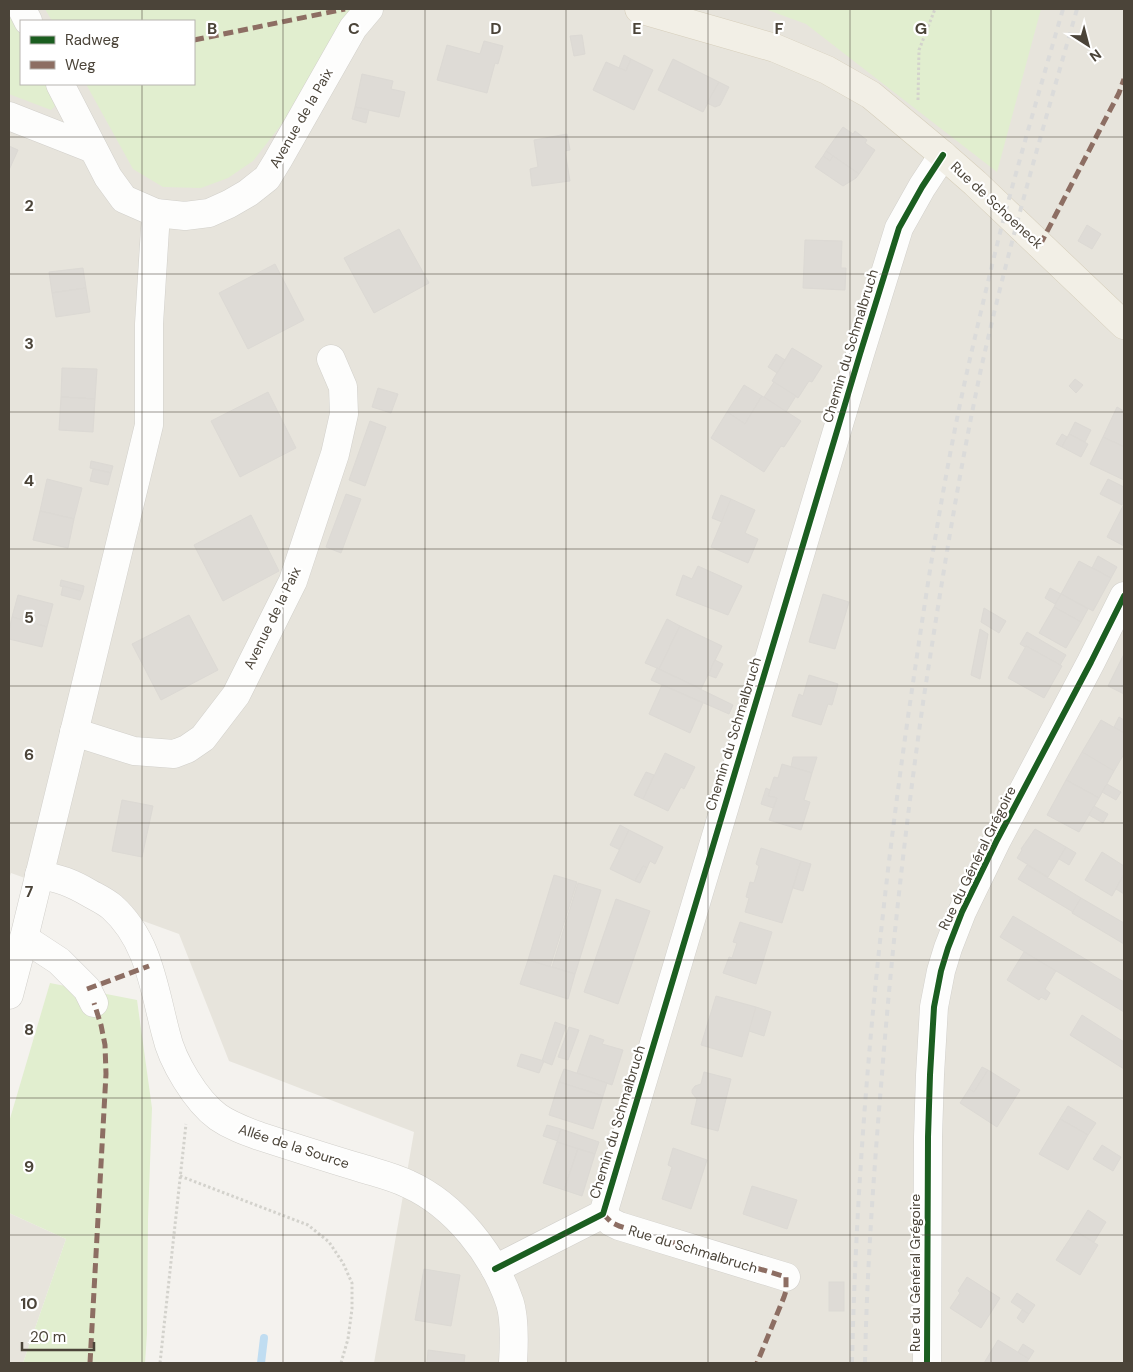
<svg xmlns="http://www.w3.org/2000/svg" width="1133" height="1372" font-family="'DM Sans',sans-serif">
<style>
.residential{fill:#e7e4dc;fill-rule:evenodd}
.green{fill:#e1eecf}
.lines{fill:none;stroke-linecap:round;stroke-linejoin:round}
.stream{stroke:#c0ddf1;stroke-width:8}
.building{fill:#dedbd6;stroke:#dcd9d4}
.minor-casing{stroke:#d2d0cb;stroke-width:29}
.major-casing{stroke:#d6cebb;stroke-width:29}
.path{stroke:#d3d2cc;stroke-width:3;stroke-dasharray:2.5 2.5;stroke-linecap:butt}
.minor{stroke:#fdfdfc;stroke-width:28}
.major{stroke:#f2efe6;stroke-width:28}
.rail{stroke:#dbdbda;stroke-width:4;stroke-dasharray:6 6;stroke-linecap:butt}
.quiet{stroke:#8d6e63;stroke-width:5;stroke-dasharray:10 5;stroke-linecap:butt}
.cycleway-casing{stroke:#fff;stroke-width:9}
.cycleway{stroke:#1b5e20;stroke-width:6}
.grid{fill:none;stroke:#4b4439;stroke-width:1;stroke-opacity:0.55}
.labels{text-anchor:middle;stroke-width:4.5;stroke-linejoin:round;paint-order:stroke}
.street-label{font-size:14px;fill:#4b4439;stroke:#fff}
.grid-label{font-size:16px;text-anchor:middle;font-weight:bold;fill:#4b4439;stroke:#fff;stroke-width:4.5;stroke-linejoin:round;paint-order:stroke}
</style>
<rect width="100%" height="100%" fill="#f4f2ee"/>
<g class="residential">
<path d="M 9,9 L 1124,9 L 1124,1363 L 374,1363 L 414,1132 L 229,1061 L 179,934 L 11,873 L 9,879 ZM 21,21 L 194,21 L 194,84 L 21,84 Z"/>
<polygon points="9,1213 66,1239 23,1363 9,1363"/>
</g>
<g class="green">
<polygon points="45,9 359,9 316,67 281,125 253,161 228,178 201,188 163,187 133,169 86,84 194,84 194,21 52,21"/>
<polygon points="765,9 1041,9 997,172 806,24"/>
<polygon points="9,12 21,36 21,84 46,84 57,104 51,110 9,94"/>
<polygon points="50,983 137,1000 152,1108 148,1219 147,1333 145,1363 23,1363 66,1239 9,1213 9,1122"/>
</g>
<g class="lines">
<polyline class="stream" points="261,1363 264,1338"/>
</g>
<g class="building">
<polygon points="582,35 585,54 574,56 570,36"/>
<polygon points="484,41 503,46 498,64 495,63 487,93 437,80 447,45 480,54"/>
<polygon points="624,55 631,59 626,71 619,68"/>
<polygon points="631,59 653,70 634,110 593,90 606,62 626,71"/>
<polygon points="673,59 719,82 703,112 658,90"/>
<polygon points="362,74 393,81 391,89 405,92 399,117 355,107"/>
<polygon points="719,82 729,87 720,105 715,107 707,103"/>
<polygon points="355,107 369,110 366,123 352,119"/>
<polygon points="843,127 853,134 855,131 867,140 865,143 875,150 859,174 826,151"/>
<polygon points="567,134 570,150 565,151 570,181 532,186 530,169 538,167 534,140"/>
<polygon points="9,146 18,150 9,170"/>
<polygon points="826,151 833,156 830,161 823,156"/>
<polygon points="823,156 830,161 833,156 859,174 856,178 843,186 815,167"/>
<polygon points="1087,225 1101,234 1092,249 1078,241"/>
<polygon points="399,229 429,283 374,313 344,258"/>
<polygon points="805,240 842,241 841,268 846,268 845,290 803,288"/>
<polygon points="275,264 304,320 248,349 219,293"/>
<polygon points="83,268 86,288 52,293 49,272"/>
<polygon points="86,288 90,312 56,317 52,293"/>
<polygon points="792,348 822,366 812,382 809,381 798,398 772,381"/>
<polygon points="776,354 785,360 777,373 768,367"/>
<polygon points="62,368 97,369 95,399 61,397"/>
<polygon points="1075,379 1083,385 1076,393 1069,386"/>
<polygon points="774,382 796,396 786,412 764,397"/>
<polygon points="744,385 762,396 745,424 727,412"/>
<polygon points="378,388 398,394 391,413 372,407"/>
<polygon points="268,392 296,448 240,477 211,421"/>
<polygon points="762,396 801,421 784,447 781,446 764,472 711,438 727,412 745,424"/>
<polygon points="61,397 95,399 93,432 59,430"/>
<polygon points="1117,407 1124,411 1124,447 1103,437"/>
<polygon points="370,421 386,427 365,486 349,480"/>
<polygon points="1075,422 1091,430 1085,442 1069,434"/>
<polygon points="1062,434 1067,437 1062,447 1056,444"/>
<polygon points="1069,434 1088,444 1081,457 1062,447"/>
<polygon points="1103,437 1124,447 1124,480 1090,464"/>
<polygon points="91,461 113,466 111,473 90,468"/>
<polygon points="93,469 111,473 108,485 90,481"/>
<polygon points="47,479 82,488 74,519 40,511"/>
<polygon points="1108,479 1124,487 1124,501 1122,505 1100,494"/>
<polygon points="346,494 361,499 341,553 326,547"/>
<polygon points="721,495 731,499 722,522 712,518"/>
<polygon points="731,499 755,510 745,533 758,539 748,563 711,547"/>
<polygon points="1124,504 1124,546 1107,537"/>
<polygon points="40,511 74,519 68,548 33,540"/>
<polygon points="251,515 279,571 223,601 194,545"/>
<polygon points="1098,556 1117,567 1111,578 1092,568"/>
<polygon points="1079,561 1111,578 1093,611 1061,594"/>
<polygon points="698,566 742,586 728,615 676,595 683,575 692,579"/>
<polygon points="61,580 84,586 83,592 60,586"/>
<polygon points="63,586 83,592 80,600 61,595"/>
<polygon points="1050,588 1061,594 1055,604 1045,598"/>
<polygon points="823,594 849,602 835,649 809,642"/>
<polygon points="1061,594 1088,609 1081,622 1054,607"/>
<polygon points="18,595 53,604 47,627 12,617"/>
<polygon points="1054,607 1081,622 1066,648 1039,633"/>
<polygon points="984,608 1006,621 999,633 981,622"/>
<polygon points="189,615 218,670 161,700 132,644"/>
<polygon points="12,617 47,627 42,647 9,639 9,630"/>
<polygon points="667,619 680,626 659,669 645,663"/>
<polygon points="680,626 722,646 701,689 659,669"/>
<polygon points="980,629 988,634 980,679 971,675"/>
<polygon points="1027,632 1066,655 1060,665 1026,646 1025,647 1020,644"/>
<polygon points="1026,646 1062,666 1044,698 1008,678"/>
<polygon points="1124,654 1124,694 1108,686"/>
<polygon points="715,660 723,664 716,678 708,675"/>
<polygon points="657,668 733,705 729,714 651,680"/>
<polygon points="809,675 838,684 832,705 828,704 821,725 792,716 799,694 803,696"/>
<polygon points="662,685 703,703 690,733 649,714"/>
<polygon points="1119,717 1124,720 1124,733 1114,727"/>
<polygon points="1101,720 1124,733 1124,754 1114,771 1082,752"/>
<polygon points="1082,752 1114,771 1099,798 1066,780"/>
<polygon points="665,753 695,767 684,789 681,787 668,811 643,799"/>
<polygon points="793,757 817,757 812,773 791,767"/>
<polygon points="782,764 812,773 804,800 810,802 801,830 769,820 777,798 768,796 774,777 778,778"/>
<polygon points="646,772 654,775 643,799 634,795"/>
<polygon points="1066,780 1099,798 1079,832 1047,815"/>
<polygon points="1107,784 1121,792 1116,800 1102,792"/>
<polygon points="766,788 770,790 768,796 777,798 773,808 761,804"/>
<polygon points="122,800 153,806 142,857 112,851"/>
<polygon points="1094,806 1108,814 1103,823 1089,815"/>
<polygon points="620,825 629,830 620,850 610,845"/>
<polygon points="1035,829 1066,847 1048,877 1017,858 1022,850 1021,849"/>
<polygon points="629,830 663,847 655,864 650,861 647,868 643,866 635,881 610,869"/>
<polygon points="1066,847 1076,853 1069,865 1059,859"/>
<polygon points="761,848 801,861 782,923 745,912 749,898 746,897 750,882 754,883 759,866 756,864"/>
<polygon points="1102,852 1124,866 1124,874 1112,896 1085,880"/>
<polygon points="801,861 811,864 803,891 793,888"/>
<polygon points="1027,865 1081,898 1073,912 1018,879"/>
<polygon points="643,866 647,868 640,883 635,881"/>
<polygon points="1124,874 1124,894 1116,889"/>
<polygon points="554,875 577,882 550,967 528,960"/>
<polygon points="578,883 601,890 575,974 552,967"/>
<polygon points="1081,898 1124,923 1124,944 1072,913"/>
<polygon points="616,899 650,911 618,1004 584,992"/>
<polygon points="1013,916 1124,982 1124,1012 1000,937"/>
<polygon points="740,922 772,932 756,984 723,973 729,957 732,958 737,943 733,942"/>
<polygon points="1024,952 1056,971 1045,989 1050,993 1046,1000 1041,997 1039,1000 1007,980"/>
<polygon points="528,960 575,974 568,999 520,984"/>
<polygon points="716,996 756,1007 742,1057 701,1045"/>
<polygon points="756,1007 771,1012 764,1036 749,1031"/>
<polygon points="1082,1015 1124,1042 1124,1069 1070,1035"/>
<polygon points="555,1022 566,1026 552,1065 542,1061"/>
<polygon points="569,1027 579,1030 568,1060 558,1057"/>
<polygon points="590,1035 604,1040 602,1044 623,1050 612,1085 577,1073"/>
<polygon points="521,1054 544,1061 539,1073 517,1066"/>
<polygon points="982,1067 988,1070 974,1092 969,1089"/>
<polygon points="564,1069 607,1083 603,1096 559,1082"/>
<polygon points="988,1070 1020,1090 997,1127 960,1103 969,1089 974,1092"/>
<polygon points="704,1072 731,1079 718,1131 691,1124 697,1099 692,1093 692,1090 695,1086 701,1084"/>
<polygon points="559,1082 603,1096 593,1129 549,1115"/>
<polygon points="1068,1106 1096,1123 1088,1135 1060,1119"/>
<polygon points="1060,1119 1088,1135 1068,1170 1039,1154"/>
<polygon points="547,1125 561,1129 558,1141 543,1136"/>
<polygon points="561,1129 599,1142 595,1154 557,1142"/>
<polygon points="557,1142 578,1149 564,1190 543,1183"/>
<polygon points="1102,1145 1121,1157 1113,1171 1093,1159"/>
<polygon points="673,1148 707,1160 691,1209 662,1199 672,1167 668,1165"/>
<polygon points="578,1149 595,1154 582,1196 564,1190"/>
<polygon points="752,1186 797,1200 787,1229 743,1214"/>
<polygon points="1088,1210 1106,1222 1094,1242 1075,1231"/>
<polygon points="1075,1231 1098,1245 1080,1275 1056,1260"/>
<polygon points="424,1269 460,1275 451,1326 415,1320"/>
<polygon points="967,1277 1000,1298 981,1328 950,1308 960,1293 958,1291"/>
<rect x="829" y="1282" width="15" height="29"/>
<polygon points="1017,1293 1035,1305 1029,1314 1011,1302"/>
<polygon points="1022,1310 1029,1314 1023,1323 1017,1318"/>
<polygon points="998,1340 1029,1359 1026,1363 984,1363"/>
<polygon points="1023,1344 1034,1351 1029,1359 1018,1352"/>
<polygon points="428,1350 465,1355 464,1363 427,1363"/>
</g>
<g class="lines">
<g class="minor-casing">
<g id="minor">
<polyline points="22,9 28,21"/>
<polyline points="60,84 108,177 124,199 156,213 185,216 209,213 229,204 248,193 267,178 278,160 353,28 369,9"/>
<polyline points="9,116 93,149"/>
<polyline points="74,732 134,751 174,754 187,749 203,738 236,695 293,581 335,454 344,414 343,387 331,359"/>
<path d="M 39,875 C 59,878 72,883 89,893 C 96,897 105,901 112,907 C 149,940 154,989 166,1034 C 172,1061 196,1101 218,1117 C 231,1126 245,1131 259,1136 C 293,1147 327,1158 361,1168 C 377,1173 394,1177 408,1184 C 455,1205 494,1255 510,1303 C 515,1319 514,1346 513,1363"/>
<polyline points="24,938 59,961 87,989 94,1003"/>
<polyline points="9,995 24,938 149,425 149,324 156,213"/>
<polyline points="603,1214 611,1222 619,1226 786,1277"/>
<polyline points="495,1269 603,1214 860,354 899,228 922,187 943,155"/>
<polyline points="927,1363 928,1137 930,1075 934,1007 941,971 948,948 962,912 997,840 1091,662 1124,596"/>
</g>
</g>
<g class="major-casing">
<polyline id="major" points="639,9 775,48 827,70 871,95 943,155 975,183 1124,325"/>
</g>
<g class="path">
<polyline points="918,100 919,50 935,9"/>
<polyline points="180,1176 308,1225 329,1242 343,1263 352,1283 352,1309 348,1339 341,1363"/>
<polyline points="160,1363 186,1124"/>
</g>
<use href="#minor" class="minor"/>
<use href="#major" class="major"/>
<g class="rail">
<path d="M 852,1363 C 857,1145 878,926 909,710 C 926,594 943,477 969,363 C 982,307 995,250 1010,195 C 1027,133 1045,71 1063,9"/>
<path d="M 865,1363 C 867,1266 874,1170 882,1074 C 892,947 906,821 924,696 C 941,587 958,477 981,369 C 1008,248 1043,128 1077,9"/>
</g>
<g class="quiet">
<polyline points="194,40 345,9"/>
<polyline points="1040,245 1119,93 1124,79"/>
<polyline points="87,989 149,966"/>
<polyline points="603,1214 611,1222 619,1226 786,1277 786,1291 784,1297 757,1363"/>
<polyline points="90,1363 106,1074 105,1045 101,1025 94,1003"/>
</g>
<g class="cycleway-casing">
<g id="cycleway">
<polyline points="495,1269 603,1214 860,354 899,228 922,187 943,155"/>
<polyline points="927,1363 928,1137 930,1075 934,1007 941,971 948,948 962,912 997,840 1091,662 1124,596"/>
</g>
</g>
<use href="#cycleway" class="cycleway"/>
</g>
<path class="grid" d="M 142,9 L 142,21M 283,9 L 283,1363M 425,9 L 425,1363M 566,9 L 566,1363M 708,9 L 708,1363M 850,9 L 850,1363M 991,9 L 991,1363M 142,84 L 142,1363M 9,137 L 1124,137M 9,274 L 1124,274M 9,412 L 1124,412M 9,549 L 1124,549M 9,686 L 1124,686M 9,823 L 1124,823M 9,960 L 1124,960M 9,1098 L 1124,1098M 9,1235 L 1124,1235"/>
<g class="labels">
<g class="street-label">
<text transform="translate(301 118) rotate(-60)" y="5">Avenue de la Paix</text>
<text transform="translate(997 205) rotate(43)" y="5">Rue de Schoeneck</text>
<text transform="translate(850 346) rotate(-73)" y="5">Chemin du Schmalbruch</text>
<text transform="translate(272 618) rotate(-64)" y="5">Avenue de la Paix</text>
<text transform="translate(733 734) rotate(-73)" y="5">Chemin du Schmalbruch</text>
<text transform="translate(977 858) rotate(-64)" y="5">Rue du Général Grégoire</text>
<text transform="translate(617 1122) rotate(-73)" y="5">Chemin du Schmalbruch</text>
<text transform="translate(294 1146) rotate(18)" y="5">Allée de la Source</text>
<text transform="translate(693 1249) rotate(17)" y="5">Rue du Schmalbruch</text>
<text transform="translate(915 1273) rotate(-90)" y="5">Rue du Général Grégoire</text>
</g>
</g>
<g class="grid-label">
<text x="212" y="34">B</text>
<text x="354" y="34">C</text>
<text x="496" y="34">D</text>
<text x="637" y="34">E</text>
<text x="779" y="34">F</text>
<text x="921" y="34">G</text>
<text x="29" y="211">2</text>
<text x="29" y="349">3</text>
<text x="29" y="486">4</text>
<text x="29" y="623">5</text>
<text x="29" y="760">6</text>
<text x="29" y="897">7</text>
<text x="29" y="1035">8</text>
<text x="29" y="1172">9</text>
<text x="29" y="1309">10</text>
</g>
<rect width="1133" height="1372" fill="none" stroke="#4b4439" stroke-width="20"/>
<rect x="20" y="20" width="175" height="65" fill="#ffffff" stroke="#b7b4b0"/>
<rect x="30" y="36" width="25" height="8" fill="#1b5e20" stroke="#b7b4b0"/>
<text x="65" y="45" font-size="15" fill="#4b4439">Radweg</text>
<rect x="30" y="61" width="25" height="8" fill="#8d6e63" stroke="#b7b4b0"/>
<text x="65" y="70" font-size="15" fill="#4b4439">Weg</text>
<g transform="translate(1088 45) rotate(144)" stroke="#ffffff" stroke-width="4" paint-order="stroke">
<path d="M0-4L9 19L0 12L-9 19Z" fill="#4b4439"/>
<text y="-8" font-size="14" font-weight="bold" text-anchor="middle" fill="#4b4439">N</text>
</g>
<path d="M22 1342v8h72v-8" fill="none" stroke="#4b4439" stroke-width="2.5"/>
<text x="30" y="1342" font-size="15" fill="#4b4439" stroke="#ffffff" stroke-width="4" paint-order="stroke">20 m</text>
</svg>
